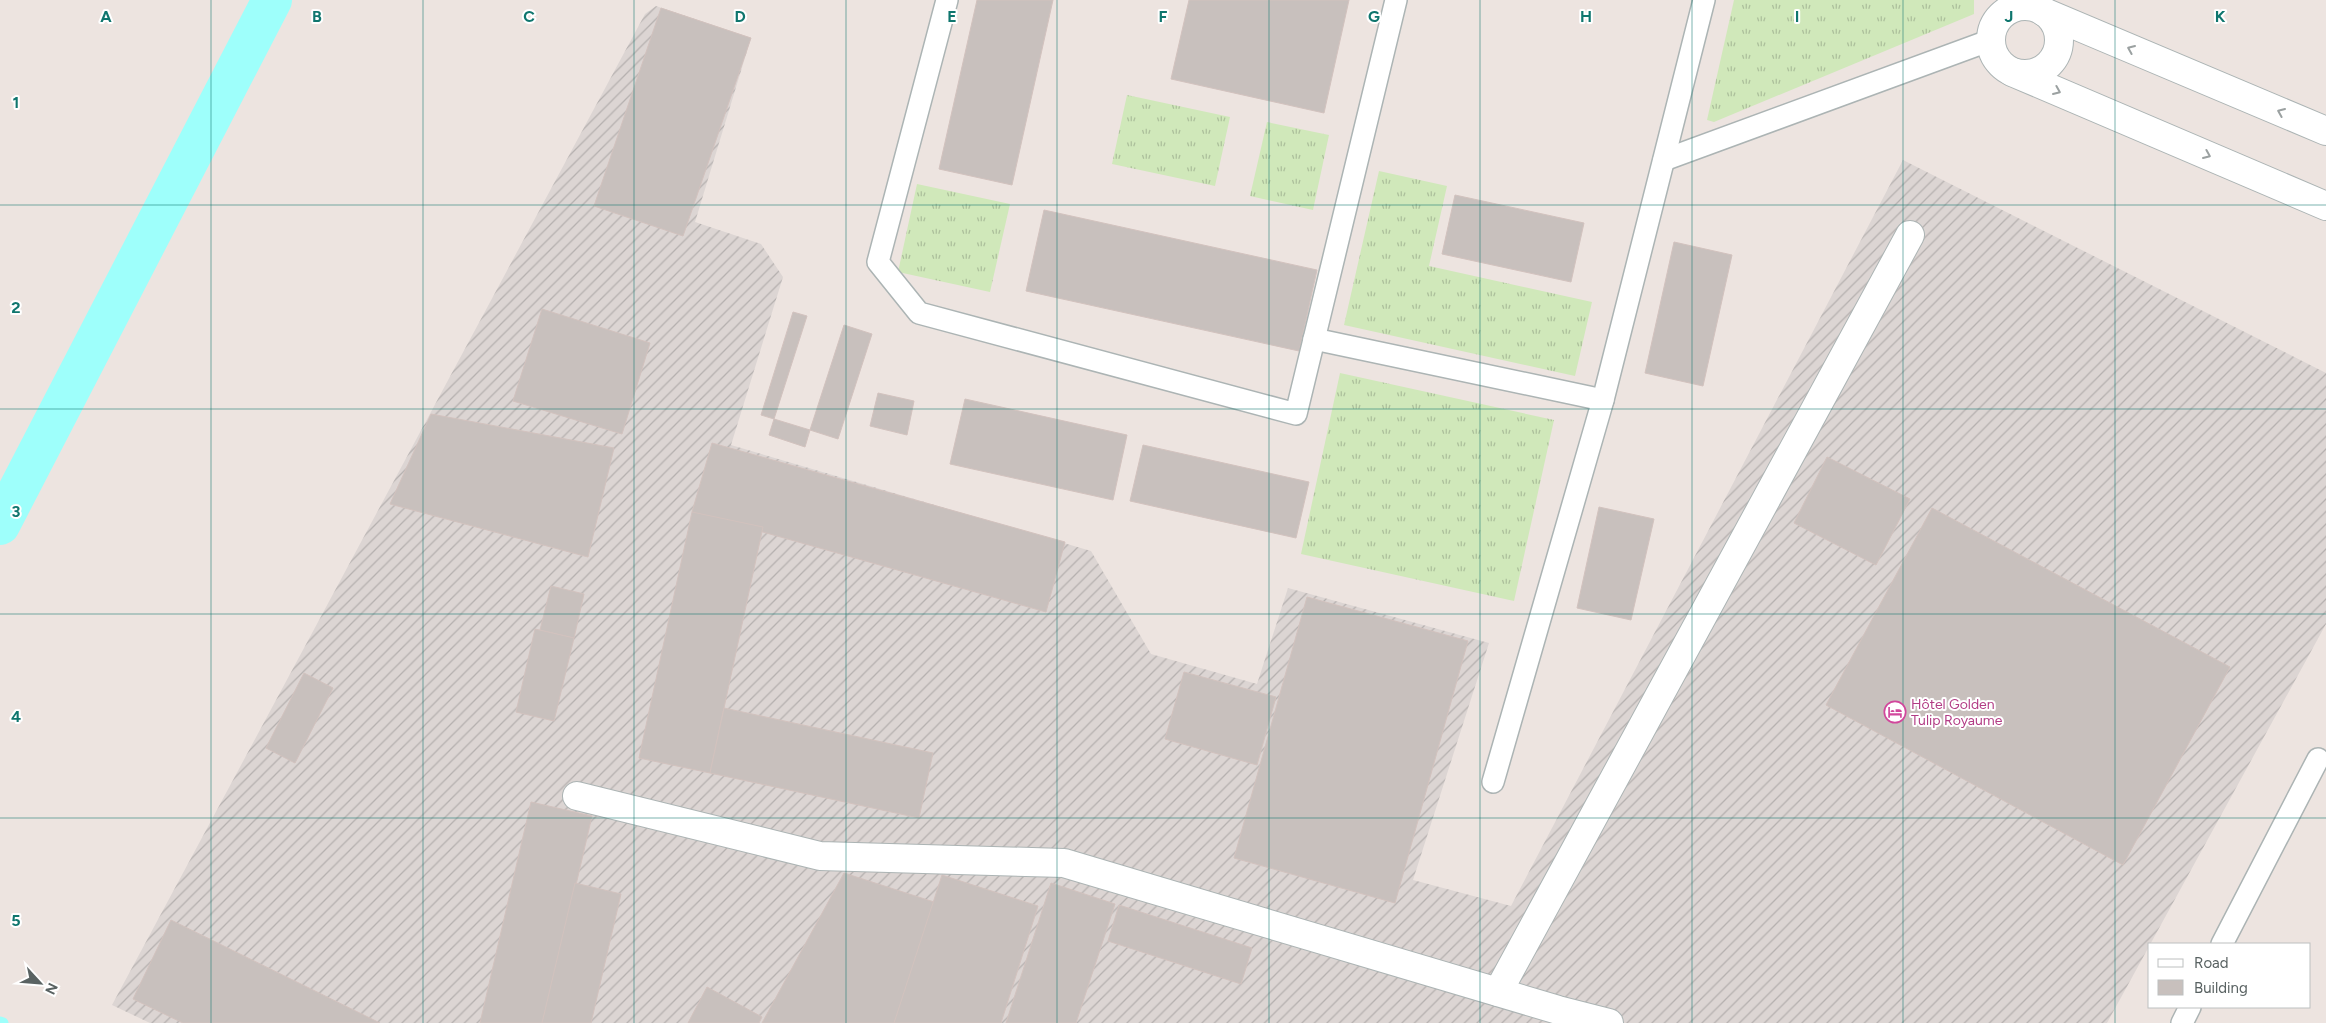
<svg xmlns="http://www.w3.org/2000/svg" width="2326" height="1023" font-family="Figtree,sans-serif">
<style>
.industrial{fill:url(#industrial-furrows)}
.grass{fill:url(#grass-tufts)}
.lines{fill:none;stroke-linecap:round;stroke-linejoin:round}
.stream{stroke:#9efffb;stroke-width:11}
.canal{stroke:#9efffb;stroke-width:40}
.building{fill:#c8c0bd;stroke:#d2c2be}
.lane-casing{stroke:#acb4b4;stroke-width:24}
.street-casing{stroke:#acb4b4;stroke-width:30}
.lane{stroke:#fff;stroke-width:21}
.street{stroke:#fff;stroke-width:28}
.oneway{stroke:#9ba1a1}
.grid{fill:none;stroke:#0f766e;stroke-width:1;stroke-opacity:0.55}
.labels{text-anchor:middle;stroke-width:4;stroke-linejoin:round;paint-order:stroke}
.hotel-label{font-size:14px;fill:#b23c85;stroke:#fff;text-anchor:start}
.grid-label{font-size:16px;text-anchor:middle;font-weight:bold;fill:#0f766e;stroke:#fff;stroke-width:4;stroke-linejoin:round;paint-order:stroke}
</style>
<defs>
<pattern id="industrial-furrows" width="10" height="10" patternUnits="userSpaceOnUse" patternTransform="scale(1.25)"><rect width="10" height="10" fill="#dcd5d3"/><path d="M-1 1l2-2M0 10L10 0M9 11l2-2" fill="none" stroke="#b5b0af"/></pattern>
<pattern id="grass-tufts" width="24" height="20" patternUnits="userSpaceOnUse" patternTransform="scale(1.25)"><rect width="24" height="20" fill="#d0e8ba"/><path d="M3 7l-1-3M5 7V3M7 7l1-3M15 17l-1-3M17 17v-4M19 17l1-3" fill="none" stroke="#acbf9b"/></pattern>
</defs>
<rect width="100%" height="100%" fill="#ede4e0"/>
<polygon class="industrial" points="656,6 751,38 695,222 761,244 783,277 731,445 1091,551 1151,654 1257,684 1288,588 1489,643 1413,880 1511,906 1903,160 2326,373 2326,624 2107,1023 150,1023 112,1005 645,14"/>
<g class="grass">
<polygon points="1734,0 1974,0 1974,14 1714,122 1707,120"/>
<polygon points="1127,95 1230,117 1215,186 1112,164"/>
<polygon points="1267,122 1329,135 1313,210 1250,196"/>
<polygon points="1379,171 1447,186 1429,266 1592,302 1575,376 1344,325"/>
<polygon points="917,184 1010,204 990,292 898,272"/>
<polygon points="1340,373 1554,420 1514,601 1301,554"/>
</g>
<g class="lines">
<polyline class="stream" points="0,1022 3,1023"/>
<polyline class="canal" points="0,525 272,0"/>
</g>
<g class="building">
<polygon points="977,0 1053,0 1012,185 939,169"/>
<polygon points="1189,0 1349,0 1324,113 1171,79"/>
<polygon points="661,8 751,38 683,236 594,206"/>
<polygon points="1455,195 1584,223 1571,282 1442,254"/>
<polygon points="1044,210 1317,270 1299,351 1026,291"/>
<polygon points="1674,242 1732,255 1703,386 1645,373"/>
<polygon points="542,309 650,343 622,434 513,401"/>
<polygon points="793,312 807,316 774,419 761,415"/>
<polygon points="844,325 872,334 838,439 810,430"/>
<polygon points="878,393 914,401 907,435 870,426"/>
<polygon points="965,399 1127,435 1113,500 950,464"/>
<polygon points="431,414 614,448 588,557 390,504"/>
<polygon points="774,419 810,430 805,447 769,435"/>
<polygon points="712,443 1065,542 1046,612 692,512"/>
<polygon points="1143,445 1309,482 1296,538 1130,501"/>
<polygon points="1827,457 1910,499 1876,565 1794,523"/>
<polygon points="1599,507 1654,519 1631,620 1577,608"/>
<polygon points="1932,508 2230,667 2123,865 1826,705"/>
<polygon points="692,512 763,527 710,773 639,758"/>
<polygon points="551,586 584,594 574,638 540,630"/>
<polygon points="1307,597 1468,641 1395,903 1234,858"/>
<polygon points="535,629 574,638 554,721 516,712"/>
<polygon points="1184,672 1276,697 1257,765 1165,739"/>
<polygon points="304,673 333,688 295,763 266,748"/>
<polygon points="724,708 933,753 919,818 710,773"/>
<polygon points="531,802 592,816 544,1023 480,1023"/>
<polygon points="844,873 934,902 895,1023 762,1023"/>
<polygon points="942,875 1038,906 1001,1023 894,1023"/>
<polygon points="575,883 621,894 591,1023 542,1023"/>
<polygon points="1051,883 1115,904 1076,1023 1006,1023"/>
<polygon points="1119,905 1252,948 1241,984 1108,941"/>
<polygon points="171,920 380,1023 183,1023 133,999"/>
<polygon points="707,987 762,1017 759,1023 688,1023"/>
</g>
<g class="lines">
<g class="lane-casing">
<g id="lane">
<polyline points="947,0 878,262 919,313 1296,414 1396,0"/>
<polyline points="2017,0 2021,6"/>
<polyline points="1664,160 1991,40"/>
<polyline points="1314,339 1603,400"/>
<polyline points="1493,782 1603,400 1704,0"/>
<polyline points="2222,944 2318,759"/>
<polyline points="2182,1023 2190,1007"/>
</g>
</g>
<g class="street-casing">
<g id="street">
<circle cx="2025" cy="40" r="34"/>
<polyline points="2044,12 2326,131"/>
<polyline points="2012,72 2326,206"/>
<polyline points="577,796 820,856 1064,863 1558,1010 1609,1023"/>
<polyline points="1498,992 1910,235"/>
</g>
</g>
<use href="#lane" class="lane"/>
<use href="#street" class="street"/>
</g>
<defs><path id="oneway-chevron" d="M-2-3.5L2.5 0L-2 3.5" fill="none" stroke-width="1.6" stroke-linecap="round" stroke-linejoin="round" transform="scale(1.25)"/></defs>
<g class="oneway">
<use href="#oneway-chevron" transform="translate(2131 49) rotate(-157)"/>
<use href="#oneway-chevron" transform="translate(2057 91) rotate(23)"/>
<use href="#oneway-chevron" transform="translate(2281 112) rotate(-157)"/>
<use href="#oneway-chevron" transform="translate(2207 155) rotate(23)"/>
</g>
<path class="grid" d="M 211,0 L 211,1023M 423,0 L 423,1023M 634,0 L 634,1023M 846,0 L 846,1023M 1057,0 L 1057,1023M 1269,0 L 1269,1023M 1480,0 L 1480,1023M 1692,0 L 1692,1023M 1903,0 L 1903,1023M 2115,0 L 2115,1023M 0,205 L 2326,205M 0,409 L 2326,409M 0,614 L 2326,614M 0,818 L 2326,818"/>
<defs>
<g id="hotel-ring" transform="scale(1.125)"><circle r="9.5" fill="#fff" stroke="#d1479c" stroke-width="1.5"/><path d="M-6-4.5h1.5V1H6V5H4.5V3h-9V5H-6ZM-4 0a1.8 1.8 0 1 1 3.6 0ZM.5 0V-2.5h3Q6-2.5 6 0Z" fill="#d1479c"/></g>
</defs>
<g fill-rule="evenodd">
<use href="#hotel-ring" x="1895" y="712"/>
</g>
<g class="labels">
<g class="hotel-label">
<text x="1911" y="709">Hôtel Golden<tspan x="1911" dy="16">Tulip Royaume</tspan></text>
</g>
</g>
<g class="grid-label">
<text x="106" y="22">A</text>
<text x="317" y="22">B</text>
<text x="529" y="22">C</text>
<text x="740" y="22">D</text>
<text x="952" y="22">E</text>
<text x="1163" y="22">F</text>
<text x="1374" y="22">G</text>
<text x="1586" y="22">H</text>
<text x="1797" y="22">I</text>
<text x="2009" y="22">J</text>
<text x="2220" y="22">K</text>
<text x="16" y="108">1</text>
<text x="16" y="313">2</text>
<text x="16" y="517">3</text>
<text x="16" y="722">4</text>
<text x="16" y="926">5</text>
</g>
<rect x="2148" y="943" width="162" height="65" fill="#ffffff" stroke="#bdc0c0"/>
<rect x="2158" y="959" width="25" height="8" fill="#ffffff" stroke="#bdc0c0"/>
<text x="2194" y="968" font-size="15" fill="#596262">Road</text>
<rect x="2158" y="980" width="25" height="15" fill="#c8c0bd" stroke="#bdc0c0"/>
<text x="2194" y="993" font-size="15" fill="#596262">Building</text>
<g transform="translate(40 983) rotate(116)" stroke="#ffffff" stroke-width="4" paint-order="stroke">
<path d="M0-4L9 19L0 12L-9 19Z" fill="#596262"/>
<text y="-8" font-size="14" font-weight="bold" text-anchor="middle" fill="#596262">N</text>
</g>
</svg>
